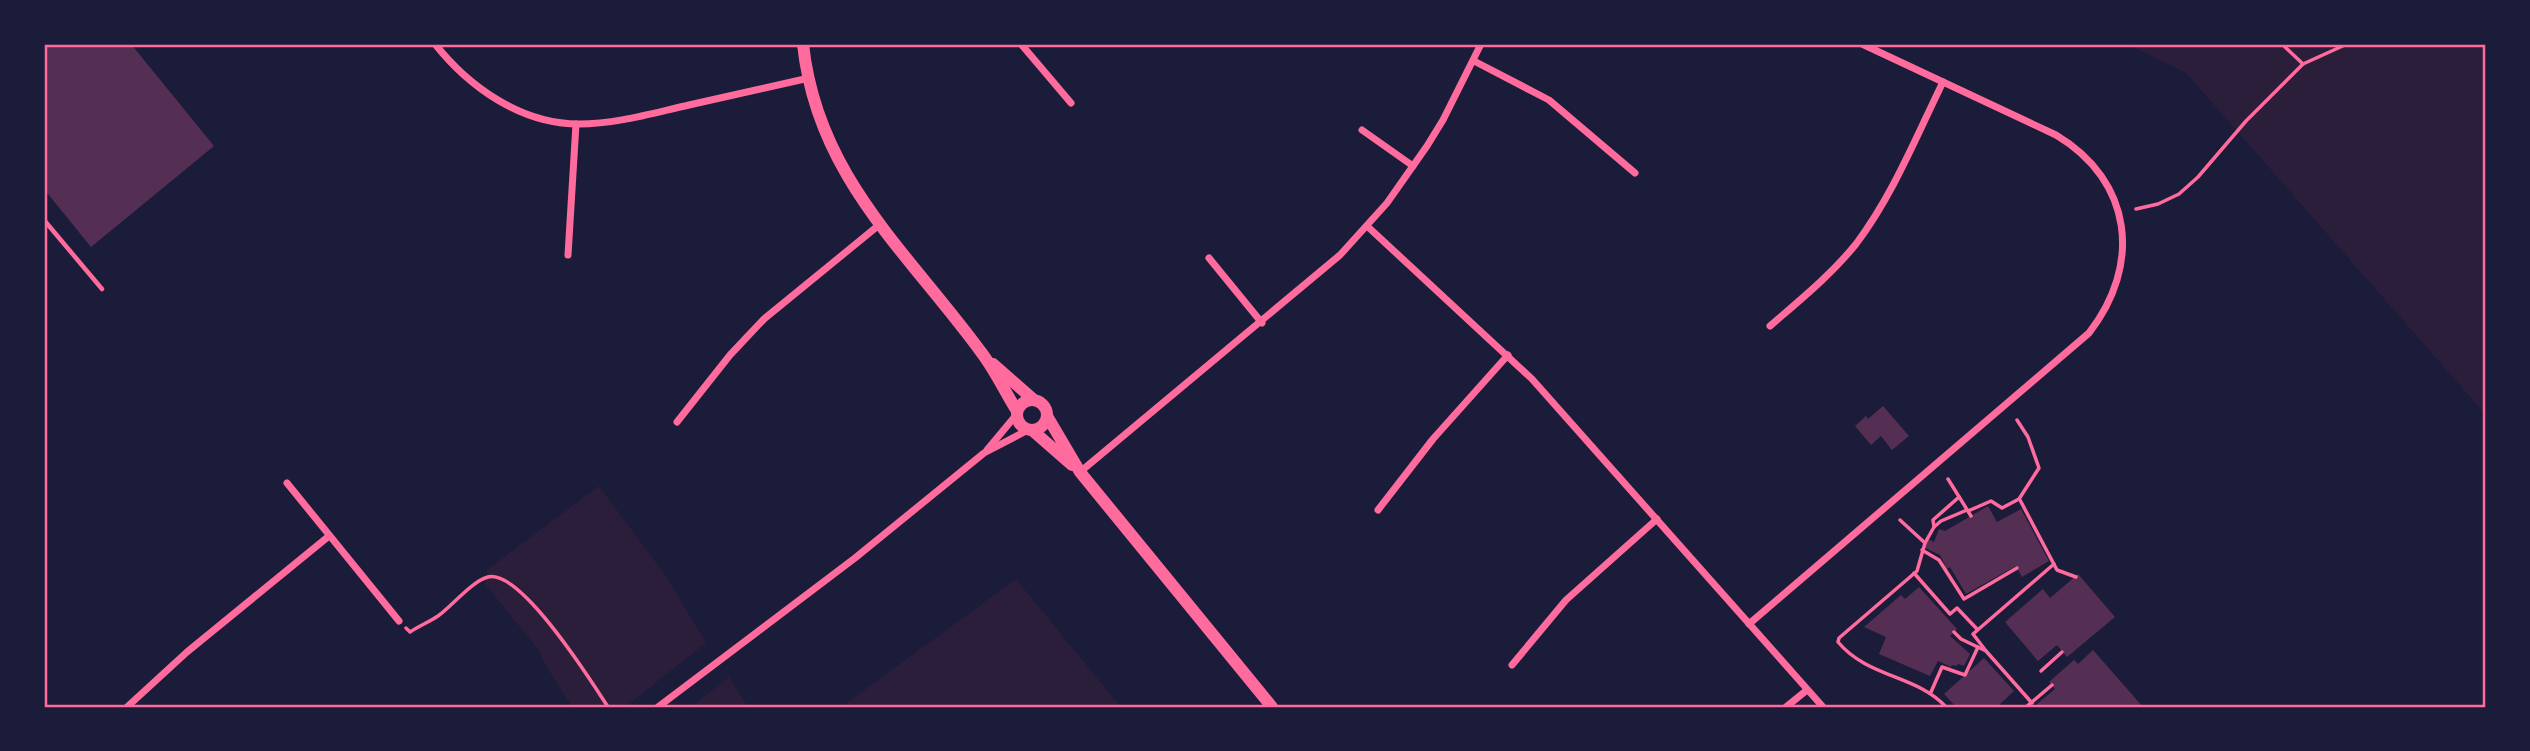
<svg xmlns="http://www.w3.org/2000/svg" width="2530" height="751" font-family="'Alegreya Sans',sans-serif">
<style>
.green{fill:#2a1e3b}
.building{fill:#542f53}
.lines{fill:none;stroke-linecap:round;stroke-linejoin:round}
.path{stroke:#ff6b9d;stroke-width:3.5}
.service{stroke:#ff6b9d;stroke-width:4.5}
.minor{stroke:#ff6b9d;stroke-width:7}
.tertiary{stroke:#ff6b9d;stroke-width:12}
.neatline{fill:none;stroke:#ff6b9d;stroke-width:2.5}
</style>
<rect width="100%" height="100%" fill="#1b1b3a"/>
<g class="green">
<polygon points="2126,44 2486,44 2486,415 2185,72"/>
<polygon points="599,486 666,576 706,643 625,707 572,707 544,663 541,653 485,584 487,570"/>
<polygon points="1016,579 1121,707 841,707"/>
<polygon points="729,677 748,707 691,707 694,705"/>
</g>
<g class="building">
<polygon points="44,44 131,44 214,146 91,247 44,189"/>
<polygon points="1883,406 1909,436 1892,450 1881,436 1871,445 1855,426 1866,416 1868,419"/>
<polygon points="1988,506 1997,522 2021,509 2049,561 2022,577 2016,566 1966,594 1950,567 1947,569 1940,555 1925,548 1928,539 1934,542 1939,529 1945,531"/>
<polygon points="2078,574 2115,617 2067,657 2057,645 2038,661 2005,622 2043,589 2050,598"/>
<polygon points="1919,587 1957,629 1950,636 1970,654 1964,666 1958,664 1957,666 1952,665 1951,667 1938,661 1930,676 1879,654 1886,637 1864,627 1901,595 1905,599"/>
<polygon points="2093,650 2143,707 2040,707 2037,704 2055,689 2049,682 2074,660 2078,664"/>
<polygon points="1984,658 2014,691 1999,705 2001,707 1956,707 1944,694"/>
</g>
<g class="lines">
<g class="path">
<polyline points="2282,44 2303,64"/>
<polyline points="2481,44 2486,47"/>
<polyline points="2136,209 2158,204 2179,194 2198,177 2246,121 2303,64 2347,44"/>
<polyline points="1948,479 1971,516"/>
<polyline points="2020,500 2057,570 2076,577"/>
<polyline points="1968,511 1991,501 2002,508 2019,499 2039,468 2028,437 2017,420"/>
<polyline points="1900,520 1925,543"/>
<polyline points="1934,527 1933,520 1959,497"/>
<polyline points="1922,550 1939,560 1964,599 2017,568"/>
<polyline points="1914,573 1950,614 1957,608 1977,629"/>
<path d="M 406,628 L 410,632 C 419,626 429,622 438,616 C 452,606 472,581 488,577 C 521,569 591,681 608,707"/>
<polyline points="1954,632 1961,639 1986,651 2032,703"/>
<polyline points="1986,651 1973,634 2054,564"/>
<polyline points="2041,671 2062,652"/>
<polyline points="1931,692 1942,667 1965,675 1978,647"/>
<path d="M 1946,707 C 1917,675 1868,678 1838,642 L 1839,638 L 1917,571 L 1925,543 L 1934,527 L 1941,521 L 1967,510"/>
<polyline points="2026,707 2052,685"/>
</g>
<polyline class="service" points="44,220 102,289"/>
<g class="minor">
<path d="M 435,44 C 469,87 521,124 579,124 C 616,124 653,113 689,105 C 729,96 769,87 809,78"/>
<polyline points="1021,44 1071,103"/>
<polyline points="1474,61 1549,100 1635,173"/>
<polyline points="1362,130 1413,166"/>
<polyline points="1367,226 1532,379 1823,707"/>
<polyline points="568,255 576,124"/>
<polyline points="1209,258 1262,323"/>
<path d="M 1770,326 C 1800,300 1831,275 1856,244 C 1893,195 1916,137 1943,82"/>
<polyline points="677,422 730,355 764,319 879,225"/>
<polyline points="987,450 1017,414"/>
<polyline points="1080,472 1340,255 1387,203 1427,146 1443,120 1481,44"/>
<polyline points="287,483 399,621"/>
<polyline points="1378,510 1433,439 1508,355"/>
<path d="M 1749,624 L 2089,333 C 2142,265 2133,181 2056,135 L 1862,44"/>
<polyline points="1512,665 1566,600 1657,519"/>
<polyline points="127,707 187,652 329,536"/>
<polyline points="658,707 855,558 984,453 1028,430"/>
<polyline points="1786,707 1807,690"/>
</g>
<g class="tertiary">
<path d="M 803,44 C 817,177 908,252 981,352 C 995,370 1005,392 1017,411"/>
<polyline points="993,364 1034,400"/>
<circle cx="1032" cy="415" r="15"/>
<polyline points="1047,416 1080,472 1272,707"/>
<polyline points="1032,430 1072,465"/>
</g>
</g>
<rect width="2530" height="751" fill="none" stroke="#1b1b3a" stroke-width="91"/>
<rect x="46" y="46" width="2438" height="660" class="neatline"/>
</svg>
